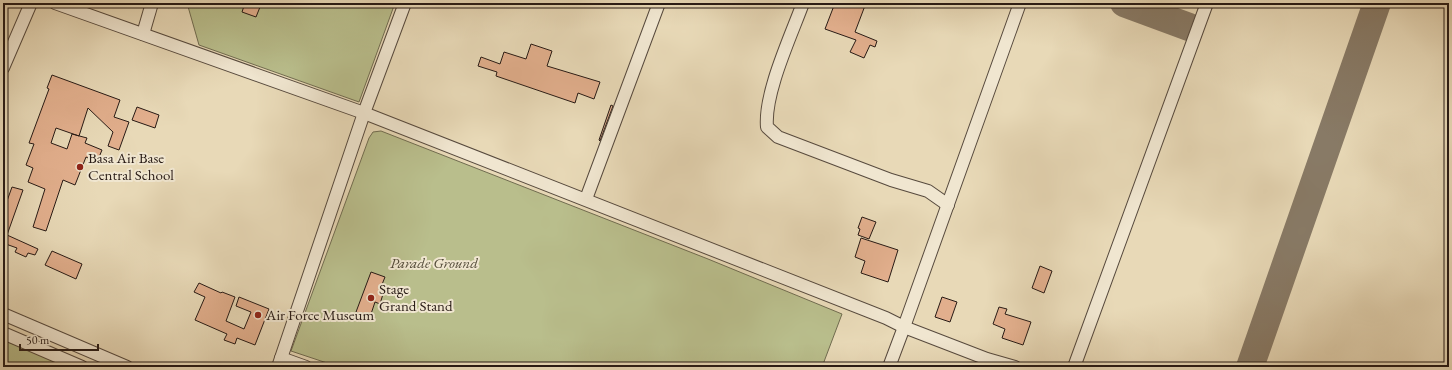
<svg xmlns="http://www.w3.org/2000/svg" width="1452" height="370" font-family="'EB Garamond',serif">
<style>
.green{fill:#b9be8c;stroke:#706c50}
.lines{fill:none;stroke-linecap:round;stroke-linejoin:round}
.taxiway{stroke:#887a66;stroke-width:28}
.building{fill:#e2af8d;stroke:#271a15}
.minor-casing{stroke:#574a3e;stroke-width:14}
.minor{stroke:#f0e6d0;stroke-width:12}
.poi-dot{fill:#8f2418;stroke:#f0e6d0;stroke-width:1.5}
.labels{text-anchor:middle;stroke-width:4;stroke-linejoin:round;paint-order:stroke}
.poi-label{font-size:15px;fill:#271a15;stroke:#f0e6d0;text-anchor:start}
.park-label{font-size:15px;font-style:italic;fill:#534b39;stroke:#f0e6d0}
</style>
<rect width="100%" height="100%" fill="#e8d9b7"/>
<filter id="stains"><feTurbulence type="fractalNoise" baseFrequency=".005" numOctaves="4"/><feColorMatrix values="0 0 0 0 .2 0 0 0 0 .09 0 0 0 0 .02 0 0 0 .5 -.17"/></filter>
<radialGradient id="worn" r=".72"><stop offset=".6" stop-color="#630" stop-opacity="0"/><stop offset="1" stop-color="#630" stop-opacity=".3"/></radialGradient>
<g class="green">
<polygon points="187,3 395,3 359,102 199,45"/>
<polygon points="381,131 708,259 842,314 822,367 339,367 291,351 369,138 373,132"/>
<polygon points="3,340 72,367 3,367"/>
</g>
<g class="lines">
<g class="taxiway">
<polyline points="1124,3 1189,27"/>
<polyline points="1250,367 1377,3"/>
</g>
</g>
<g class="building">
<polygon points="245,3 260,7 256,17 242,12"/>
<polygon points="835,3 866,3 855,32 877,41 875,47 870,45 864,58 850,52 856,40 825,29"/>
<polygon points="531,44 552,51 547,66 600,82 594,99 578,93 575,103 496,76 497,72 478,66 481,57 500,64 504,52 526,59"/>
<polygon points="52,75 120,100 114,117 129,122 119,150 108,146 113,132 88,108 79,136 56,128 51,143 67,149 72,134 87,138 85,143 102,150 97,162 86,157 75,185 63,180 46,231 33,227 45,189 28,182 33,168 26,165 34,144 29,143 49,89 47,88"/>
<polygon points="611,105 613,106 600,141 599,140"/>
<polygon points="137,107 159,115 155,128 132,120"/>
<polygon points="12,187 23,190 7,235 38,249 35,255 28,253 26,257 15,252 17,248 3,243 3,212"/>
<polygon points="862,217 876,222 869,239 858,235 860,229 858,228"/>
<polygon points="861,238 898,250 888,282 861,273 865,261 855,257"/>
<polygon points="52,251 82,264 76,279 45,265"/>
<polygon points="1040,266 1052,271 1044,293 1032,288"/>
<polygon points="371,272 385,277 379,292 383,294 380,304 375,302 370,317 356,312"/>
<polygon points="199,283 221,293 222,292 235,297 226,321 244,329 251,312 236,306 239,297 269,309 255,345 237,338 235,344 224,340 227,334 195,320 205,297 194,292"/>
<polygon points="942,297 957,302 950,322 935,317"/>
<polygon points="999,307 1007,309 1005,314 1031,322 1023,345 1002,338 1005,329 993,324"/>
</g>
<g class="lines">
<g class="minor-casing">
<g id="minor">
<polyline points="55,3 364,113 886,318 904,327 1020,3"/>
<path d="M 803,3 C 791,36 764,93 767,127 L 778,137 L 891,180 L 928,191 L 948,205"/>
<polyline points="143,34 152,3"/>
<polyline points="3,68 31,3"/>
<polyline points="586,199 659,3"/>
<polyline points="3,314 127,367"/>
<polyline points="3,333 82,367"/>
<polyline points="281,358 306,367"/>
<polyline points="278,367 364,113 405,3"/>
<polyline points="889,367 904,327 987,359 1015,367"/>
<polyline points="1074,367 1207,3"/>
</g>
</g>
<use href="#minor" class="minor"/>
</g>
<g class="poi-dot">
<circle cx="80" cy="167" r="4"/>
<circle cx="371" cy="298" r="4"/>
<circle cx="258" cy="315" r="4"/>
</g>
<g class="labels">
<g class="poi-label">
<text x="88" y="163">Basa Air Base<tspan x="88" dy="17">Central School</tspan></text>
<text x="379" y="294">Stage<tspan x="379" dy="17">Grand Stand</tspan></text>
<text x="266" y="320">Air Force Museum</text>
</g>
<g class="park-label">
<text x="434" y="268">Parade Ground</text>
</g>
</g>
<rect width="1452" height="370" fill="none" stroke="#e8d9b7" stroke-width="16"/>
<rect x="4" y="4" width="1444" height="362" fill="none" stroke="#271a15" stroke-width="2"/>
<rect x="8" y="8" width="1436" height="354" fill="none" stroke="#271a15"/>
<path d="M20 344v6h78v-6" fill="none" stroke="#271a15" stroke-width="2"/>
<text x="26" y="344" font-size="12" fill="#271a15" stroke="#f0e6d0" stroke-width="3" paint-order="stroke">50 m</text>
<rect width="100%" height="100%" filter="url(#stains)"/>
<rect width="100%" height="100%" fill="url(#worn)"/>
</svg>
